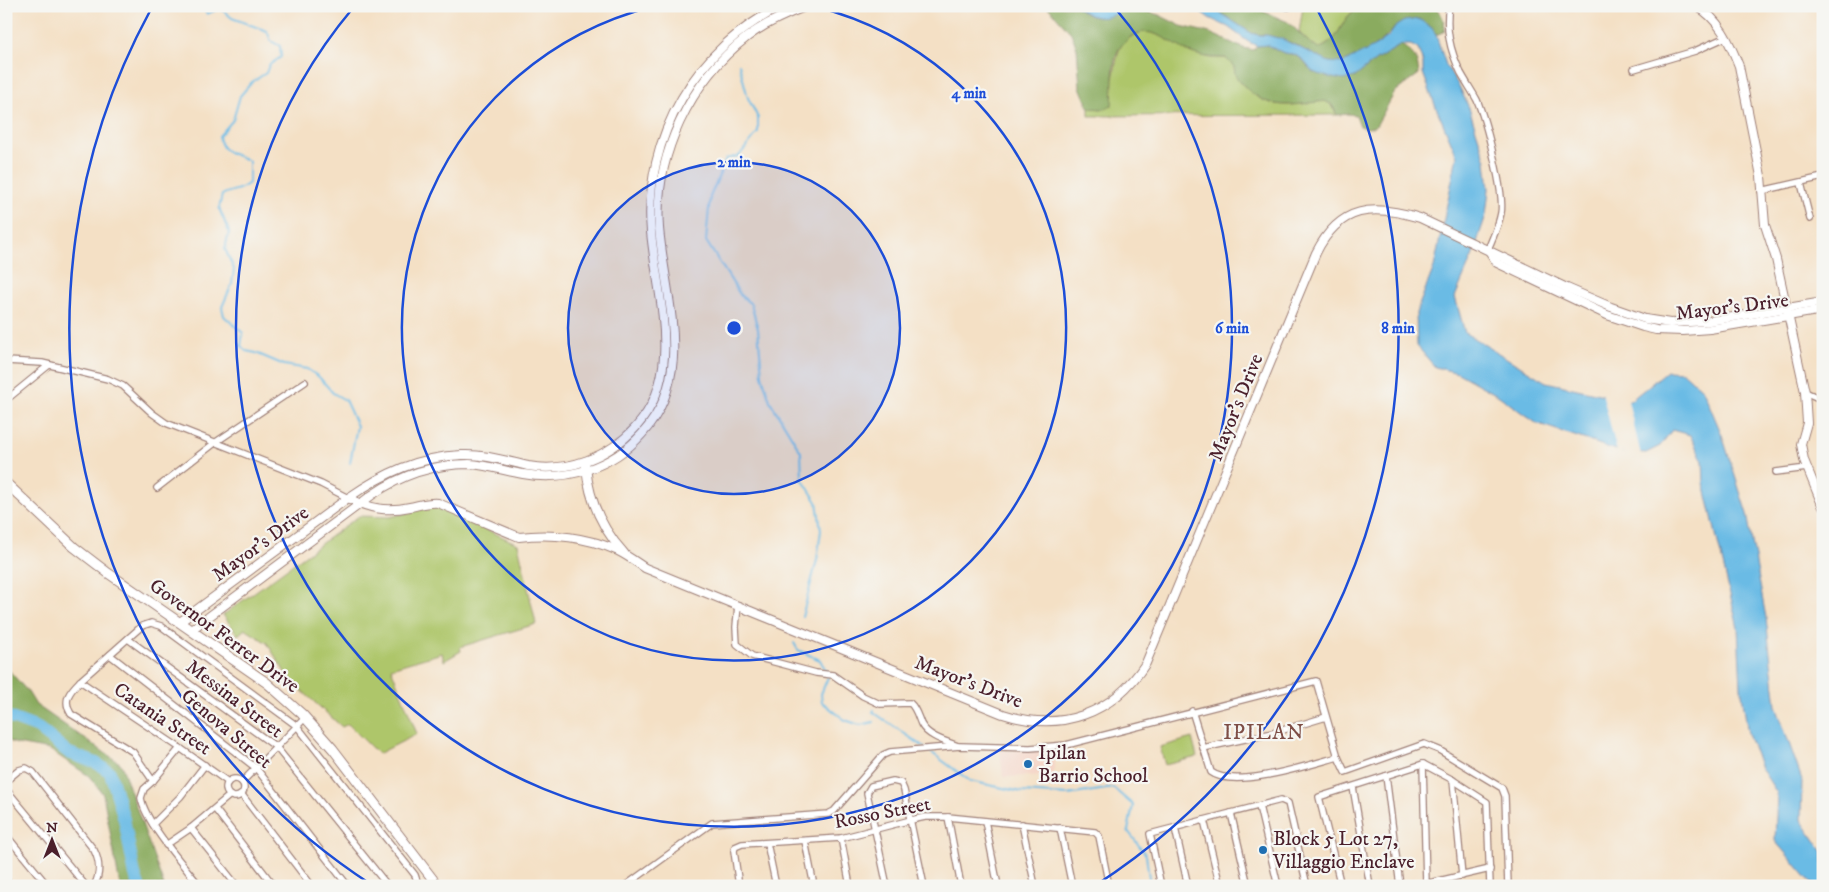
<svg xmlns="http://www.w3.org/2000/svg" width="1829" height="892" font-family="'IM FELL DW Pica',serif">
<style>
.built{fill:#f5d2c3}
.green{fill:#aec66b;stroke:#7c724b}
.forest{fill:#8aab5f;stroke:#6a6545}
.water{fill:#6abbe5;stroke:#5a6d88}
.pier{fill:#f4e0c5}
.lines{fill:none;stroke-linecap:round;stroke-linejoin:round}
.stream{stroke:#6abbe5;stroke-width:2}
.river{stroke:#6abbe5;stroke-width:12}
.minor-casing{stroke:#9f8078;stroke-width:8}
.tertiary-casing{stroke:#9f8078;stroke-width:10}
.secondary-casing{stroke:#9f8078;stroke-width:11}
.minor{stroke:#fff;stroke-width:5.5}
.tertiary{stroke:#fff;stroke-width:8}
.secondary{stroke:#fff;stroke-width:9}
.ring{fill:none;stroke:#1d4ed8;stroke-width:2.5}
.poi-dot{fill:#1f6fb2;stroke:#f6f6f2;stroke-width:2}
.labels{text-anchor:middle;stroke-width:4.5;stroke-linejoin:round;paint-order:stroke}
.street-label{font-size:20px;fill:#4a1f2b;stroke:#f6f6f2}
.poi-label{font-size:20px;fill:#4a1f2b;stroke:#f6f6f2;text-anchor:start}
.neighbourhood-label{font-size:21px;letter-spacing:1px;fill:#7e4e46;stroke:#f6f6f2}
.centre{fill:#1d4ed8;stroke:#f6f6f2;stroke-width:2.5}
.ring-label{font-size:15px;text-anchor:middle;font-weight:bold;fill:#1d4ed8;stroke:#f6f6f2;stroke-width:4.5;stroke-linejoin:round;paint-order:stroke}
</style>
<rect width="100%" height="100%" fill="#f6f6f2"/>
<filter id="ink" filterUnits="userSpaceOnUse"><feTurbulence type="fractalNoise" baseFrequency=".02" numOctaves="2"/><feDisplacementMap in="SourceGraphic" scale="10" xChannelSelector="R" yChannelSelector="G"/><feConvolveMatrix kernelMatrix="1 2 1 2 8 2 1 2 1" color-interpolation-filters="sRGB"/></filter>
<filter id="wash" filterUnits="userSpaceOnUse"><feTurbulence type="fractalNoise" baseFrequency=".0096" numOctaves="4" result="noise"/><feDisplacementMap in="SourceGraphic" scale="20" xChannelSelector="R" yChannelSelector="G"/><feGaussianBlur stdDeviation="1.12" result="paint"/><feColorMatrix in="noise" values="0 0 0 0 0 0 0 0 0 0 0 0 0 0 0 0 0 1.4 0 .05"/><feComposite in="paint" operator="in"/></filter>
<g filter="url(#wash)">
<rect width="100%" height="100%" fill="#f4e0c5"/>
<polygon class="built" points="1026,750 1056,753 1053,775 1003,777 1000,751"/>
<g class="green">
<path d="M 1303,6 L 1357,6 C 1354,13 1347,15 1344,22 C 1336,36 1335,41 1319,49 L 1311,44 L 1299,32 Z"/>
<path d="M 1146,31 L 1162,36 L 1186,50 L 1210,58 L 1226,58 C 1228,60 1232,64 1234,67 C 1235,71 1234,74 1237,78 C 1265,112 1285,106 1325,101 L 1332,105 L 1337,115 L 1089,116 L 1089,108 L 1105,109 C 1108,97 1111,86 1114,74 C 1119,48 1117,40 1146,31 Z"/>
<polygon points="435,506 518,544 536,624 460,647 461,651 444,661 442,653 391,668 417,734 378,754 348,724 342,727 289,679 267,643 245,629 238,635 223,615 359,516 390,517"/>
<polygon points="1192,738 1197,757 1165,765 1160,747"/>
</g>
<g class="forest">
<path d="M 1047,6 L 1076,6 C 1098,26 1107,15 1130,7 L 1159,15 L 1181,26 L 1210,33 L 1243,48 L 1253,50 L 1257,46 L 1267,45 L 1284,53 L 1292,54 L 1301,58 L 1308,67 L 1355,77 L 1376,60 L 1401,45 C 1415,54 1417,58 1419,74 L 1395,92 L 1376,126 L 1368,128 L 1360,126 L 1356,115 L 1349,114 L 1337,115 L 1332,105 L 1325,101 C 1286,106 1265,112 1237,78 C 1234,74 1235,71 1234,67 C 1232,64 1228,61 1226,58 C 1212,58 1198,57 1185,50 C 1168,41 1148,23 1129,38 C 1125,42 1119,47 1117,53 C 1112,64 1113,93 1112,106 L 1105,109 L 1089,108 L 1080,87 L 1077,48 L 1071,33 Z"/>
<path d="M 1210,6 L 1264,6 L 1262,11 L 1288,22 L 1311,44 L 1319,49 C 1335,41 1336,36 1344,22 C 1347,15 1354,13 1357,6 L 1434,6 C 1442,14 1445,20 1445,31 L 1436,35 L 1432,28 L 1396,26 C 1385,42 1349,67 1329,62 C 1315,59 1304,48 1291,43 C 1284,40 1276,38 1269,36 C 1263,34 1257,35 1251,33 Z"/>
<polygon points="6,667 28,692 36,705 121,764 164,886 120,886 103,794 89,776 50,750 17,744 6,740"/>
</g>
<g class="water">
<path d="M 1076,6 L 1136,6 L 1135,8 C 1126,6 1120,12 1113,15 C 1099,21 1086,15 1076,6 Z"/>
<polygon points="1188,6 1210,6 1251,33 1258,35 1267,35 1282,39 1329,62 1343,63 1377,45 1389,36 1396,26 1404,21 1419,19 1432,28 1436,35 1446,65 1459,86 1469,108 1486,161 1489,189 1486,215 1472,257 1455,297 1465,333 1546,382 1630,401 1667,371 1683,372 1703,390 1722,435 1747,514 1766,618 1776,706 1802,780 1801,820 1823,852 1823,886 1814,886 1775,841 1777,793 1761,768 1748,734 1741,687 1738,628 1704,483 1703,461 1690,435 1672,430 1660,446 1646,453 1622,452 1536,423 1499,396 1458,373 1435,367 1417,346 1416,313 1434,267 1457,156 1435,105 1423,73 1423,63 1418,49 1411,45 1401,45 1376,60 1355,77 1343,80 1328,77 1313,72 1301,58 1293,54 1284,53 1267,45 1257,46 1247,41 1228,27 1209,18 1197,9"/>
</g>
<polygon class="pier" points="1602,392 1627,397 1641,455 1617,452"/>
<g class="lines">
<g class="stream">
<path d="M 201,6 L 207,14 L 220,8 L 232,18 L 267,31 L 271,41 L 280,46 L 281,57 L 269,65 L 266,73 L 252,82 L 240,96 L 233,120 L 219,136 C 221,155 235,153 249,161 L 249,183 C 239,192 232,189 222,195 L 219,208 L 229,232 L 225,249 L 234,269 L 232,284 L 222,307 L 224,316 L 243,333 L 241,346 L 246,351 L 256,353 L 284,365 L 307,369 L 319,377 L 333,393 L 345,400 L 357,426 L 350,463"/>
<polyline points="746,11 748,6"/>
<polyline points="739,64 748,98 758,118 758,132 739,156 726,159 710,197 706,241 741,296 751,304 758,329 762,375 770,401 801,452 802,479 817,502 821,530 817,560 802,617"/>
<polyline points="794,643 798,650 820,660 827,672"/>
<polyline points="828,677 821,694 822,702 845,720 860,725 874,722"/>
<polyline points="874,710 873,712 924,747"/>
<polyline points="928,750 970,781 1022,792 1068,795 1113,788 1133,805 1128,831 1146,855 1150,886"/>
</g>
<polyline class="river" points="6,716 38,728 69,753 96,763 110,772 124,819 135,875 139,886"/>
</g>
</g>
<g filter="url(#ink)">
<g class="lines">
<g class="minor-casing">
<g id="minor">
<path d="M 1449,6 C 1445,29 1451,53 1461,73 C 1466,82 1472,91 1477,100 C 1485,119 1505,193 1501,213 C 1499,225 1493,237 1488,249"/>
<polyline points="1288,7 1288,6"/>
<polyline points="1634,69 1695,51 1726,37"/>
<polyline points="1801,183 1810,219"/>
<polyline points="1761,191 1823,177"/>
<polyline points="6,361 42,363 108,379 123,386 152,413 166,423 321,484 348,498"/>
<polyline points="1805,392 1823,400"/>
<polyline points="6,400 49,365"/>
<polyline points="1776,472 1807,468"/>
<polyline points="157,488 216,442 305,382"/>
<path d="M 738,605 L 736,627 L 737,644 L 752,656 L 816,673 L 833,675 L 863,696 L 880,704 L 910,703 C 916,708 918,717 921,724 C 928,737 945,741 958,746"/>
<polyline points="128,639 276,747 388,886"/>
<polyline points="110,655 256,768 348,886"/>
<polyline points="80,681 180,748 228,782"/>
<path d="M 1192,711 L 1211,772 C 1234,790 1312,764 1338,757"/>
<path d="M 180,748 L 153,781 L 144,789 L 141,798 C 145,822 184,866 200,886"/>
<polyline points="1203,748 1273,733 1326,717"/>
<polyline points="1423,764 1426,884"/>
<polyline points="1386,776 1400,886"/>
<circle cx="235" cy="788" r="9"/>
<polyline points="1453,780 1462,876"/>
<path d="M 6,781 L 19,770 L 26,768 L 33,772 L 94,850 C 100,862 101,873 94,886"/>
<path d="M 153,781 L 133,752 L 71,714 C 62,700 70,691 80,681 L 142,626 L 151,623 L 161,626 L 297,726 L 415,875 L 417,881 L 416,886"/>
<polyline points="242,782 305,718"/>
<polyline points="1353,787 1370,886"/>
<polyline points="6,789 86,886"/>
<polyline points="242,795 312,886"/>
<polyline points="1259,806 1278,886"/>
<polyline points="215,809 274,886"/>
<polyline points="1231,813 1248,886"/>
<polyline points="948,817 961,886"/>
<polyline points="1204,820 1220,886"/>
<polyline points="985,821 998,886"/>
<polyline points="153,824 180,797 205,765"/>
<polyline points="1022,824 1035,886"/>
<polyline points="191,828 237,886"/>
<polyline points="1060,828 1072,886"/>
<polyline points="1175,828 1188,886"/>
<polyline points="6,835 48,886"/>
<polyline points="841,838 850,886"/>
<polyline points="805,841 814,886"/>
<polyline points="767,843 776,886"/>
<polyline points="166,845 191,828 229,796"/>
<polyline points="6,880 11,886"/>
<polyline points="625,886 712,823 828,814 834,811 883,755 890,752 960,746 1030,748 1066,745 1316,681 1338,757 1345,772 1424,744 1439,750 1502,788 1505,796 1508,886"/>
<polyline points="739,886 734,851 735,847 742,844 841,838 911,820 925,817 948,817 1095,832 1099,836 1109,886"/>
<polyline points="887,886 867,793 871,786 893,781 901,783 904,790 924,886"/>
<polyline points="1161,886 1150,834 1281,800 1288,803 1307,886"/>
<polyline points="1341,886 1319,797 1423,764 1453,780 1487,802 1490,886"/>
<polyline points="1417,886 1490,869"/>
</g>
</g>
<g class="tertiary-casing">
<g id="tertiary">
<path d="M 1696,6 C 1719,18 1730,43 1739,66 L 1761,176 L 1765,225 L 1776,259 L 1805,392 L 1807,423 L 1801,444 L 1804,460 L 1823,507"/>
<polyline points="1488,249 1497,263 1607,315 1643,327 1656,330 1683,331 1710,329 1823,310"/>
<path d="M 586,467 C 589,499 602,529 624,553"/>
<path d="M 348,498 C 370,509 387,512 410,507 C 420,505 429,502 438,503 L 519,537 C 552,533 588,537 618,551 C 628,556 636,562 645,568 L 1003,714 C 1061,733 1113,714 1146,663 L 1316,253 C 1340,205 1373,204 1420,218 L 1567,288 L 1611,307 L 1645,319 L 1670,323 L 1709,321 L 1823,302"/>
<path d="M 180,622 L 348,498 C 384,473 418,457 462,455 C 485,454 506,461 528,466 C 568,473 609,457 636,427 C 685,373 657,297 651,232 C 643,138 697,45 783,6"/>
<path d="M 191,630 L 372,495 C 401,475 433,464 469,464 C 488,465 505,471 523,474 C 567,482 613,467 642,434 C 696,374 665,299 659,228 C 654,156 690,81 747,37 C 765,23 786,14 807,6"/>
</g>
</g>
<g class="secondary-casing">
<polyline id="secondary" points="6,483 74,547 108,573 267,683 302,714 333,749 438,886"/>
</g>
<use href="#minor" class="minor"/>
<use href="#tertiary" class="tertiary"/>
<use href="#secondary" class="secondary"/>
</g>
</g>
<circle cx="734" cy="328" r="166" fill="#1d4ed8" fill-opacity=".12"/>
<g class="ring">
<circle cx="734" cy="328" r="166"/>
<path d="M817 7A332 332 0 1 1 651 7"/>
<path d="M1115 8A498 498 0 1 1 353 8"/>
<path d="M372 885A664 664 0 0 1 150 11M1318 11A664 664 0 0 1 1096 885"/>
</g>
<g class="poi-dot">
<circle cx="1028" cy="764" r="5"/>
<circle cx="1263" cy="850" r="5"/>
</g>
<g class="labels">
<g class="street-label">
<text transform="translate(1732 306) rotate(-7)" y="7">Mayor's Drive</text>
<text transform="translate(1235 407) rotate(-68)" y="7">Mayor's Drive</text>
<text transform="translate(260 543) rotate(-36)" y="7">Mayor's Drive</text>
<text transform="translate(225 635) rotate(36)" y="7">Governor Ferrer Drive</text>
<text transform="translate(969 681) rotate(21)" y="7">Mayor's Drive</text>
<text transform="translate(235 698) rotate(37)" y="7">Messina Street</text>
<text transform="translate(163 718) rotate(34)" y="7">Catania Street</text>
<text transform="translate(227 728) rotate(40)" y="7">Genova Street</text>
<text transform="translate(882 812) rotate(-11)" y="7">Rosso Street</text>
</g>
<g class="poi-label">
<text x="1038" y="759">Ipilan<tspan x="1038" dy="23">Barrio School</tspan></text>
<text x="1273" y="845">Block 5 Lot 27,<tspan x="1273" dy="23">Villaggio Enclave</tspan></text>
</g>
<g class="neighbourhood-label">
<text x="1264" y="739">IPILAN</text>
</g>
</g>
<circle cx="734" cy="328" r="8" class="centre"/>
<g class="ring-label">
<text x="969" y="98">4 min</text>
<text x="734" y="167">2 min</text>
<text x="1232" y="333">6 min</text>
<text x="1398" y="333">8 min</text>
</g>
<rect width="1829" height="892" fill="none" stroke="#f6f6f2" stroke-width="25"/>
<g transform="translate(52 840)" stroke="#f6f6f2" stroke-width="4" paint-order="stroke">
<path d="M0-4L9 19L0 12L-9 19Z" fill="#4a1f2b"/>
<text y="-8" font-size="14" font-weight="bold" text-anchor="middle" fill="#4a1f2b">N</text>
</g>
</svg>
